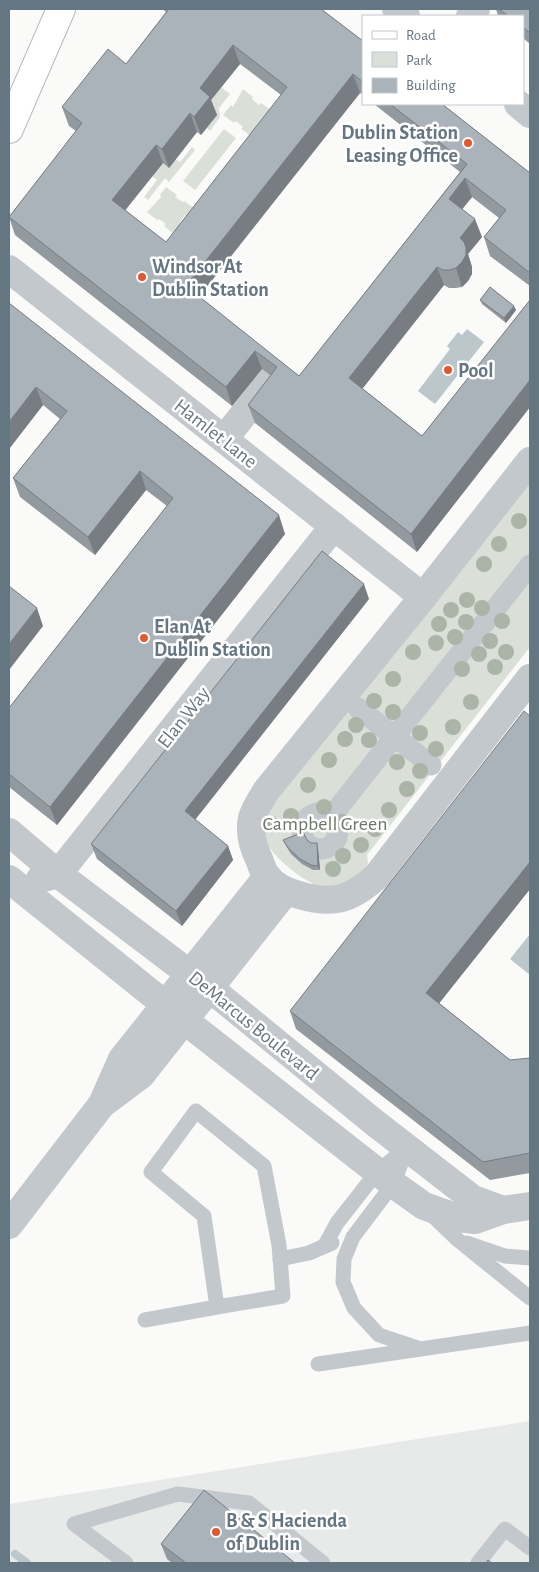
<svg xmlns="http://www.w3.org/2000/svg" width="539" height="1572" font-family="'Alegreya Sans',sans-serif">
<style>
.built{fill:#e8e9e9}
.green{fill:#dadfd7}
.water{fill:#bbc7cb}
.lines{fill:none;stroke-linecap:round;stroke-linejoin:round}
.stream{stroke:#bbc7cb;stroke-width:8}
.primary-casing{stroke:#b5babe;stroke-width:30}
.service{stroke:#c3c8cc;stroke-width:15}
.pedestrian{stroke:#c3c8cc;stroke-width:21}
.minor{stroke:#c3c8cc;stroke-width:28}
.primary{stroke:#fff;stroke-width:28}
.tree{fill:#aab4a7}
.wall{fill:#929a9f;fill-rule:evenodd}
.shaded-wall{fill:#777d82}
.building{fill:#aab3b9;stroke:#777d82;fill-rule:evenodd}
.poi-dot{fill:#e4572e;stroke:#fff;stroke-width:2}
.labels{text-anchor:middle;stroke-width:5;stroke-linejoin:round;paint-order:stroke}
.poi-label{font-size:20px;font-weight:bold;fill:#657683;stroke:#fff;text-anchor:start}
.street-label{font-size:20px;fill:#657683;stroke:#fff}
.park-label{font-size:20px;fill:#687a64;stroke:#fff}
</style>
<rect width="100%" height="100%" fill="#fafaf8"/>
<polygon class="built" points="530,1421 530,1563 9,1563 9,1504"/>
<g class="green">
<polygon points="221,87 230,94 219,108 220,117 210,131 207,128 217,115 206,107"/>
<polygon points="243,89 253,97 252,99 259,105 261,103 271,110 264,119 262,118 257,125 258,126 251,136 241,129 243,127 236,121 234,123 223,115 231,105 233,107"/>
<polygon points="224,129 236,138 195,190 183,181"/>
<polygon points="192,147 195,150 169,182 165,178 148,200 144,197 157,180 152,176 163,163 169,167 175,159 180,162"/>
<polygon points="166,187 177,195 175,197 183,202 184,201 194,208 187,217 185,215 180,222 182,224 174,234 164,226 166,224 159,219 157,220 147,212 161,197 160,195"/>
<path d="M 530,482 L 530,647 L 367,855 C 371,875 359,880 342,885 C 338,886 332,889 327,888 C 310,888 271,856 265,840 C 262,832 264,819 264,810 Z"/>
</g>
<g class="water">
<polygon points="467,329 484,342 435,404 418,391 450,349 447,346 458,332 462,335"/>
<polygon points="530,934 530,975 510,959"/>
</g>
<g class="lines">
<polyline class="stream" points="15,1554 27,1563"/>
<g class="primary-casing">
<polyline id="primary" points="9,129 61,9"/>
</g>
<g class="service">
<polyline points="407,1148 393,1184 353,1237 344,1259 343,1282 354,1308 379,1335 421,1349"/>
<polyline points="430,1213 458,1240 530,1298"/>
<polyline points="467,1243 505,1256 530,1258"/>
<polyline points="325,1245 337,1223 377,1172 405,1149"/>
<polyline points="280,1259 309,1253 332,1243"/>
<polyline points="145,1320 217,1307 204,1216 151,1172 196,1111 264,1166 279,1245 283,1296 217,1307"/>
<polyline points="318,1364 530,1333"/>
<polyline points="126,1563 74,1524 178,1494 249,1503 323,1563"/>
<polyline points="478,1563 505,1529 530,1548"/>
</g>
<g class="pedestrian">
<polyline points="358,708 431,765"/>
<circle cx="320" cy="831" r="18"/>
<polyline points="331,817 530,565"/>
</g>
<g class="minor">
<polyline points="396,9 406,16"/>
<polyline points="470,16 476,9"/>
<polyline points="518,104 530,114"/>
<polyline points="9,269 423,597"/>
<polyline points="224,439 272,379"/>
<path d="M 530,461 L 423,597 L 266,791 C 261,800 255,808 252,818 C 249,832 253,847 259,859 C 261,864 263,872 267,876 C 274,886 288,892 299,895 C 333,905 350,900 376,877 L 530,678"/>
<polyline points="9,832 58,874 223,999 375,1123 473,1199 503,1210"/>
<polyline points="9,879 198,1031 393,1184 424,1206 458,1218 475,1220 503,1210 530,1206"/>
<polyline points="40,879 58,874 334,526"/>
<polyline points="105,1102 141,1075 286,891"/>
<polyline points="9,1225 102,1104 122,1059 267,877"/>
</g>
<use href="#primary" class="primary"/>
</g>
<g class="tree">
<circle cx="519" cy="521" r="8"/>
<circle cx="499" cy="544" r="8"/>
<circle cx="484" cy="564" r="8"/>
<circle cx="467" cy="600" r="8"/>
<circle cx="482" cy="608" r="8"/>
<circle cx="451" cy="610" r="8"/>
<circle cx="502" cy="621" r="8"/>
<circle cx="466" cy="622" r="8"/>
<circle cx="439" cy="624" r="8"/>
<circle cx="455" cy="637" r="8"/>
<circle cx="490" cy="641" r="8"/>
<circle cx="436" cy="643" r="8"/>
<circle cx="413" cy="652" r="8"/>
<circle cx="506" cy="652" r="8"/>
<circle cx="479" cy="654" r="8"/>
<circle cx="495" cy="667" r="8"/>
<circle cx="462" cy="669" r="8"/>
<circle cx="393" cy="679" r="8"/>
<circle cx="374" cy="701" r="8"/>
<circle cx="471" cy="702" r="8"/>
<circle cx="393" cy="712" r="8"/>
<circle cx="356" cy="725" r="8"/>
<circle cx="453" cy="727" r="8"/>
<circle cx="420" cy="733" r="8"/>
<circle cx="345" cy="739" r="8"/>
<circle cx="369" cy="740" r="8"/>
<circle cx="436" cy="749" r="8"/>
<circle cx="329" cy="760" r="8"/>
<circle cx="397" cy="762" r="8"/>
<circle cx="420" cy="771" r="8"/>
<circle cx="308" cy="785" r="8"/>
<circle cx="407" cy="789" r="8"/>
<circle cx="324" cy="807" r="8"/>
<circle cx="389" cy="810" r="8"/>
<circle cx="291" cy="816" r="8"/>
<circle cx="342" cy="822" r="8"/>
<circle cx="271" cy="824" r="8"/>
<circle cx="375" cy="829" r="8"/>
<circle cx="361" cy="845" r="8"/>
<circle cx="343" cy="856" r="8"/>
<circle cx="333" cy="869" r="8"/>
</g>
<g class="wall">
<path d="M 162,9 L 321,9 L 363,41 L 363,95 L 360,93 L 199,297 L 299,376 L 460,172 L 374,104 L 442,104 L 530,173 L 530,286 L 490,256 L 484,237 L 499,218 L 472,197 L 462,209 L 482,237 L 468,254 L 472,267 L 472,274 L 468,281 L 462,287 L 456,288 L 449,288 L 444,285 L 362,388 L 422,436 L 530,300 L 530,407 L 417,552 L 255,423 L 248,405 L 271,376 L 262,369 L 232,406 L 15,235 L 9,217 L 76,131 L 69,126 L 62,107 L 126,64 L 166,12 ZM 240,64 L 281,95 L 166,242 L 125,210 L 163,163 L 169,168 L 197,132 L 201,135 L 217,115 L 211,100 Z"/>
<polygon points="496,9 530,9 530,44 523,38 523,16 498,16"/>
<polygon points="480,300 516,310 506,323 482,304"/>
<polygon points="9,303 285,534 57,825 9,787 9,708 167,506 146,490 95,555 20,497 13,478 60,419 43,405 9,449"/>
<polygon points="369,599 195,820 228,846 233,860 182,926 97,859 91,844"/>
<polygon points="530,716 530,889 439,1003 510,1060 530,1058 530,1173 490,1180 296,1029 290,1011"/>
<polygon points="283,840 307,840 318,848 320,870 313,870 302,864 291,854 285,844"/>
<polygon points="161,1544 295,1563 172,1563 167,1559"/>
</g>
<g class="shaded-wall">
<polygon points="233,45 240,64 211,100 217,115 201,135 194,117 200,88"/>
<polygon points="353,74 360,93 192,305 186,286"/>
<polygon points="190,113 197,132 169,168 162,149"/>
<polygon points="156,145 163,163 119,218 112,200"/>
<polygon points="465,178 472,197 456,217 449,199"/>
<polygon points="475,219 482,237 468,254 472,267 472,274 468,281 462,287 456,268 460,238"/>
<polygon points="437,267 444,285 356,397 349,378"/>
<polygon points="514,306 516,310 506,323 504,318"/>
<polygon points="255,351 262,369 232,406 226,387"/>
<polygon points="530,380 530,407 417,552 411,534"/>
<polygon points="36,387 43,405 9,449 9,422"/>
<polygon points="140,471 146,490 95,555 88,537"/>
<polygon points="279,515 285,534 57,825 50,807"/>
<polygon points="364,584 369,599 190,826 185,811"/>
<polygon points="37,608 43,626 9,670 9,644"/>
<polygon points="317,843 318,848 320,870 318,866"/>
<polygon points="228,846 233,860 182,926 176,911"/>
<polygon points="530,862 530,889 433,1011 426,993"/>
</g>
<g class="building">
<path d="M 169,9 L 321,9 L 363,41 L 363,82 L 353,74 L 186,286 L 299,376 L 467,164 L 390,104 L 442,104 L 530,173 L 530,273 L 484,237 L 506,210 L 465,178 L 449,199 L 475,219 L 460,238 L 464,242 L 466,248 L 466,255 L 462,262 L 456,268 L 450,270 L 443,270 L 437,267 L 349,378 L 422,436 L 530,300 L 530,380 L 411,534 L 248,405 L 277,367 L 255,351 L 226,387 L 9,217 L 82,123 L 62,107 L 108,49 L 126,64 ZM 233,45 L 287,87 L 166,242 L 112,200 L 156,145 L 162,149 L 190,113 L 194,117 L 210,97 L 200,88 Z"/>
<polygon points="499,9 530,9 530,33 523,27 523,16 508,16"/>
<polygon points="490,287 514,306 504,318 480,300"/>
<polygon points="9,303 279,515 50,807 9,774 9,708 173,498 140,471 88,537 13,478 67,411 36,387 9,422"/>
<polygon points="322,551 364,584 185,811 228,846 176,911 91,844"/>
<polygon points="9,586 37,608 9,644"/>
<polygon points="524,711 530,716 530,862 426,993 510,1060 530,1058 530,1153 483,1162 290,1011"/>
<polygon points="303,832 307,840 311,843 317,843 318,866 311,865 300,859 289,849 283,840"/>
<polygon points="204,1490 295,1563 186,1563 161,1544"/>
<polygon points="488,1560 492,1563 486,1563"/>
</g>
<g class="poi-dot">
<circle cx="468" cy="143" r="5"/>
<circle cx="142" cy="277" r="5"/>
<circle cx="448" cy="370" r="5"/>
<circle cx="144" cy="638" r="5"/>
<circle cx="216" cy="1532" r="5"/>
</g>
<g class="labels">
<g class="poi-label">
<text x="458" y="139" text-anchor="end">Dublin Station<tspan x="458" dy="23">Leasing Office</tspan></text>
<text x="152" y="273">Windsor At<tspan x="152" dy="23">Dublin Station</tspan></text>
<text x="458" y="377">Pool</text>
<text x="154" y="633">Elan At<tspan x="154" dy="23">Dublin Station</tspan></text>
<text x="226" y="1527">B &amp; S Hacienda<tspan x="226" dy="23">of Dublin</tspan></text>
</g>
<g class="street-label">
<text transform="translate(216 433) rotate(38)" y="7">Hamlet Lane</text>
<text transform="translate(183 717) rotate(-52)" y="7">Elan Way</text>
<text transform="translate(254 1025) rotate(39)" y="7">DeMarcus Boulevard</text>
</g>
<g class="park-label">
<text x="325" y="830">Campbell Green</text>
</g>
</g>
<rect width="539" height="1572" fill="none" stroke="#657683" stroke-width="20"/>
<rect x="362" y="15" width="162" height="90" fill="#ffffff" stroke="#c1c8cd"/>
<rect x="372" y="31" width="25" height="8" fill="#ffffff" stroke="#c1c8cd"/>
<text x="406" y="40" font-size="15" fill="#657683">Road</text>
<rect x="372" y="52" width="25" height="15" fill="#dadfd7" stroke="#c1c8cd"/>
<text x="406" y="65" font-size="15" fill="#657683">Park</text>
<rect x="372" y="78" width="25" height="15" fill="#aab3b9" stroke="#c1c8cd"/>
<text x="406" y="90" font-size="15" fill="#657683">Building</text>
</svg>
